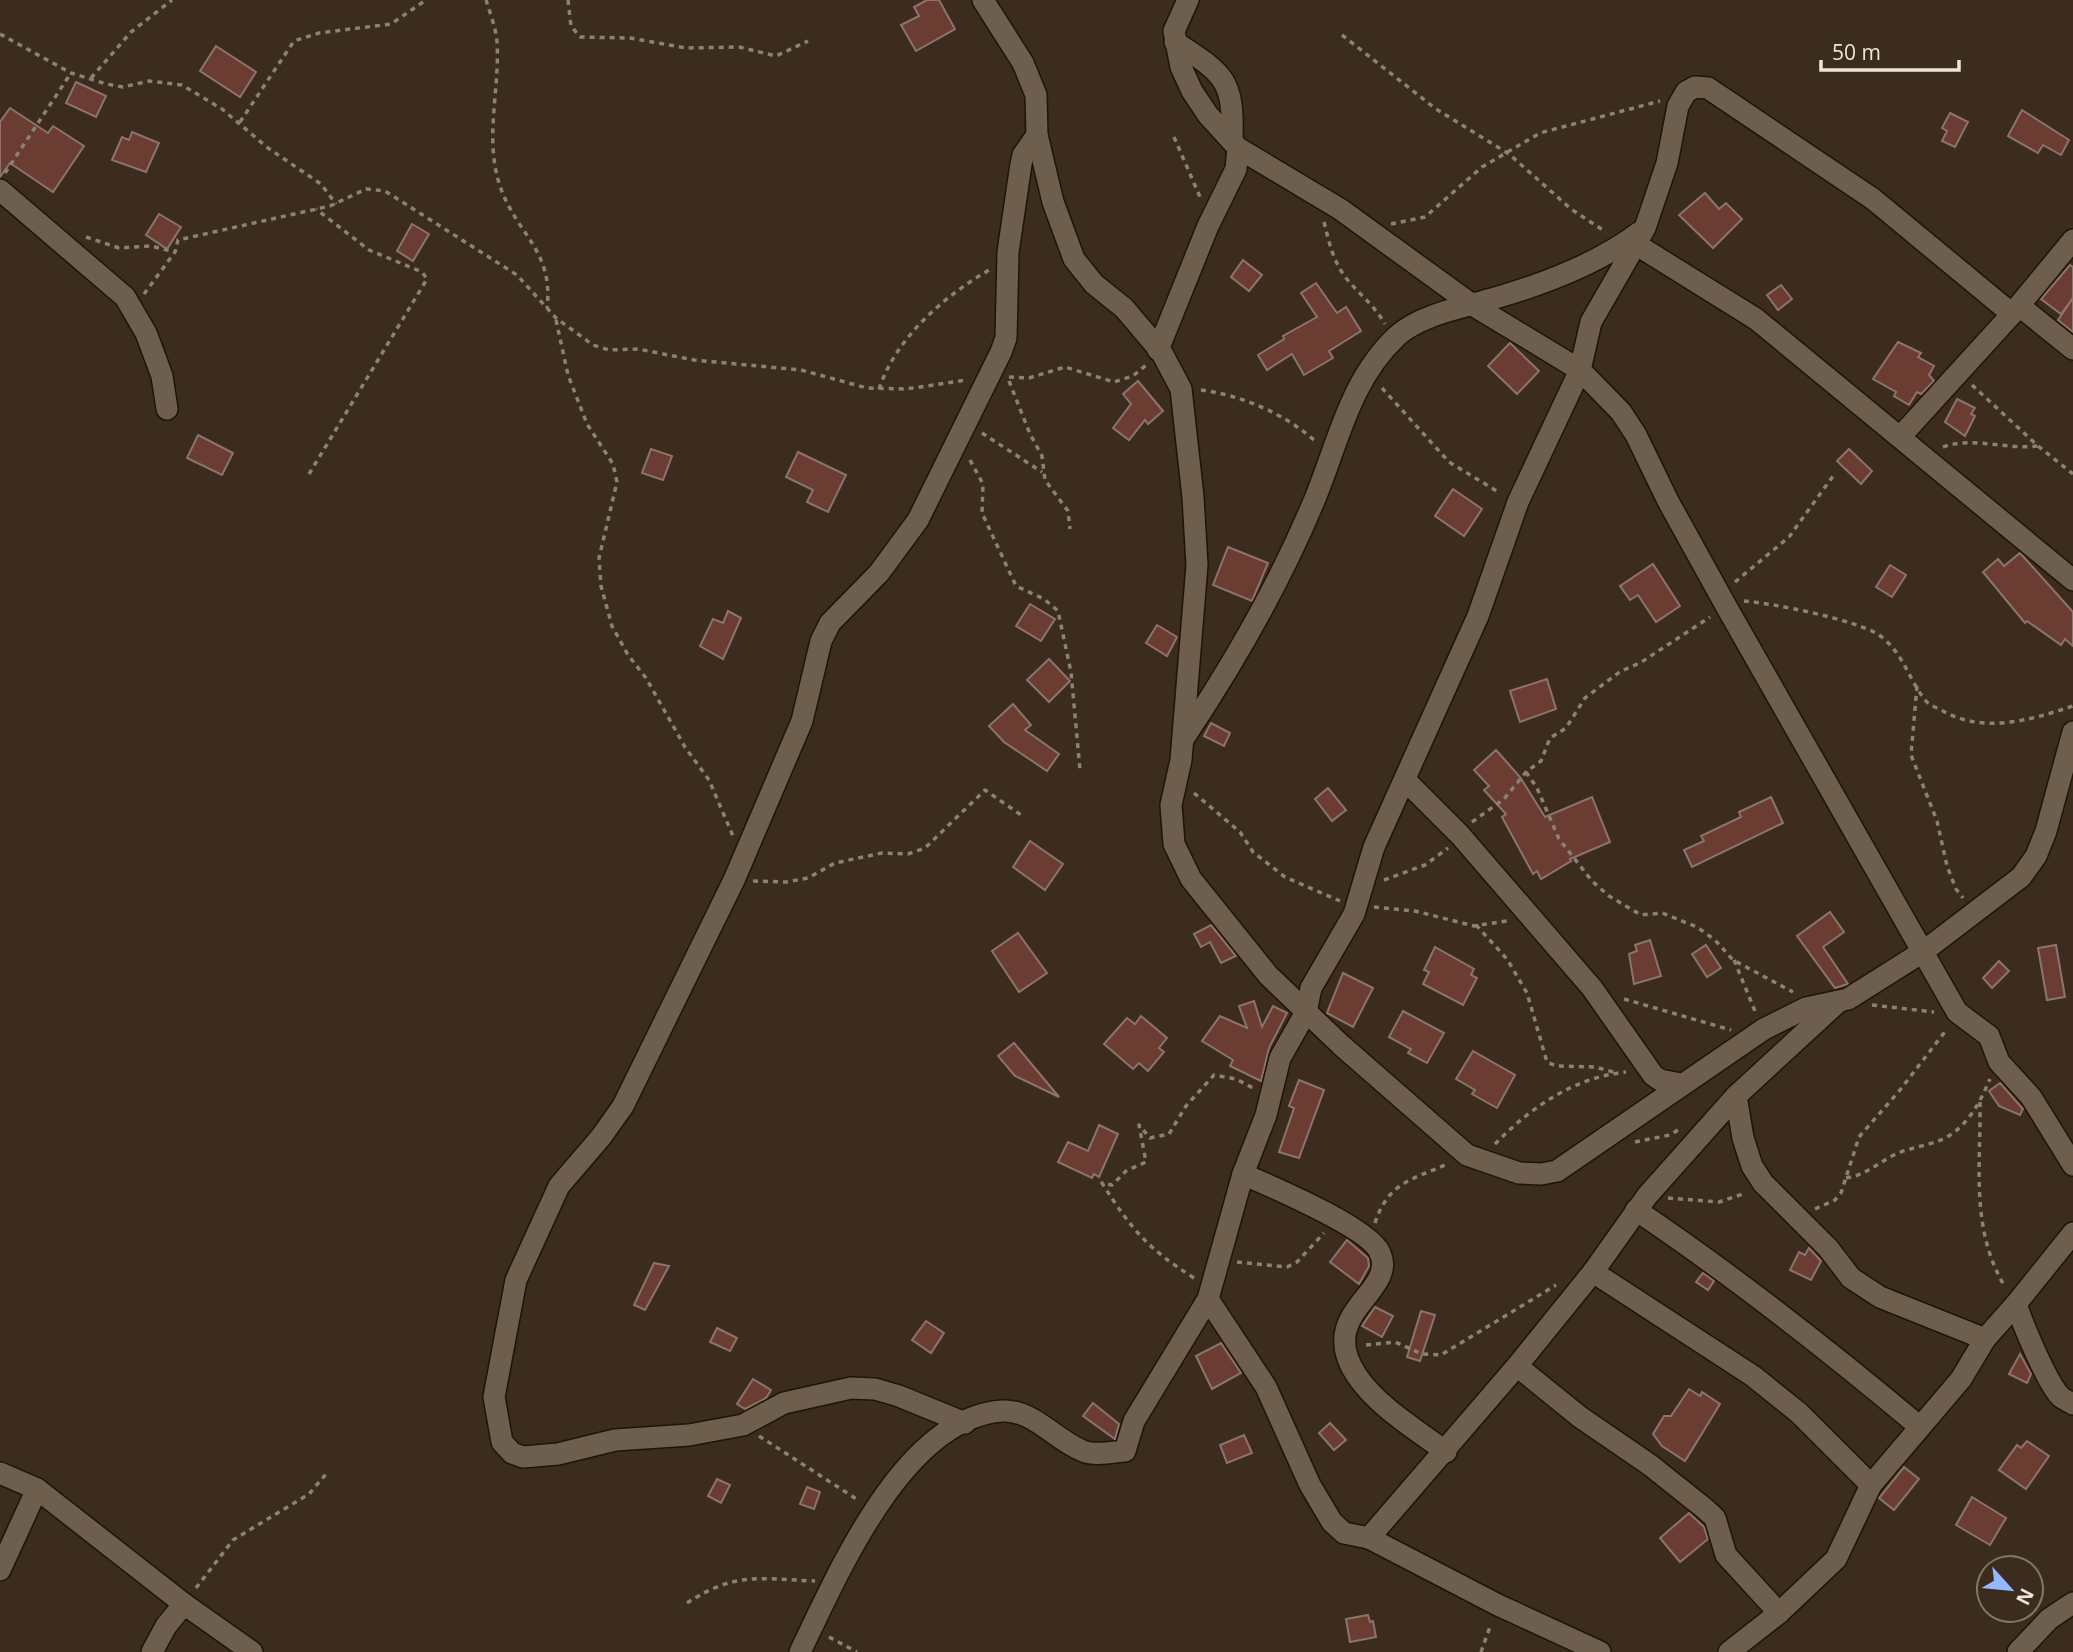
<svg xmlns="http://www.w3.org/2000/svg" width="2073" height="1652" font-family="'Open Sans',sans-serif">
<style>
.building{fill:#6a3c32;stroke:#8c746e;stroke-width:2}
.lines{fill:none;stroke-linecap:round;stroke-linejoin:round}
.street-casing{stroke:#211406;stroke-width:24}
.path{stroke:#8d8174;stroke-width:3.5;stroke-dasharray:5 5;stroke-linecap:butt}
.street{stroke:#6e5e4e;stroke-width:21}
</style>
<rect width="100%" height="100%" fill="#3b2c1d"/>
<g class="building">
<polygon points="927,0 939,0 955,29 916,51 901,25 919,16 914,7"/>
<polygon points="216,46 256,72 240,97 200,71"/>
<polygon points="76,82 106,96 96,117 66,103"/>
<polygon points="10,108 48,133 53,126 84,146 53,192 10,163 0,177 0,122"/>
<polygon points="2022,110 2069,140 2061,155 2043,145 2038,153 2008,136"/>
<polygon points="1950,113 1968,122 1955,147 1942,141 1947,131 1942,128"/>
<polygon points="132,132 159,143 146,172 112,160 122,137 129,140"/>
<polygon points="1705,193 1719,209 1726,203 1742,219 1713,248 1679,215"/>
<polygon points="159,214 181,227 167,249 146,235"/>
<polygon points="412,224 429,234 413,261 397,251"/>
<polygon points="1243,260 1262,275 1249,291 1231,277"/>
<polygon points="2070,265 2073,267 2073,298 2061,314 2041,299"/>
<polygon points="1316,283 1337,313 1346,307 1361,331 1329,351 1333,358 1304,375 1292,354 1267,370 1258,355 1284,339 1283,336 1317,317 1301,293"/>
<polygon points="1781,285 1792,299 1778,310 1767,295"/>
<polygon points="2073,298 2073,332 2058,320"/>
<polygon points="1898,342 1921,353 1918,357 1934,366 1929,375 1934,381 1921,394 1917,392 1909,405 1894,396 1896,392 1873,379"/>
<polygon points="1510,343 1539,371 1517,394 1488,366"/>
<polygon points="1138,381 1163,411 1148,424 1145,420 1129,440 1113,428 1131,404 1123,394"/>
<polygon points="1957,399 1975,408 1971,414 1975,416 1965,436 1945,422"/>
<polygon points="198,435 233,453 222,475 187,458"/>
<polygon points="651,449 672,456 663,480 642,473"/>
<polygon points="1849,449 1872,471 1861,484 1837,461"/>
<polygon points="798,452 846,475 828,512 807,502 813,490 786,477"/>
<polygon points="1453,489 1482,509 1464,536 1435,516"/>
<polygon points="1228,547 1268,563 1252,601 1213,585"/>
<polygon points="2020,553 2073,612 2073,646 2065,639 2061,645 2027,621 2025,623 1983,572 1998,559 2004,566"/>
<polygon points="1653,564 1680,606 1656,622 1638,595 1630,600 1620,586"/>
<polygon points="1890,565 1906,575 1892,597 1876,587"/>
<polygon points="1030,604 1055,619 1041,641 1016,626"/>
<polygon points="728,611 741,618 723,659 700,646 713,619 723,623"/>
<polygon points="1157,625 1177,637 1167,656 1146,643"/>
<polygon points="1049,659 1070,681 1049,702 1027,680"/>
<polygon points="1547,679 1556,709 1520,722 1510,691"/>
<polygon points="1013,704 1031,725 1025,730 1059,754 1047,771 1004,742 989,726"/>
<polygon points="1211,723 1230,733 1224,746 1204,736"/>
<polygon points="1496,750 1520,777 1545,817 1592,797 1610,842 1570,859 1571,861 1541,879 1537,871 1533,874 1502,817 1506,814 1484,790 1489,786 1474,770"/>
<polygon points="1328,788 1346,810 1332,821 1315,799"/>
<polygon points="1771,797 1783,823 1692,867 1684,850 1704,841 1701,836 1741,817 1739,812"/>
<polygon points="1030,841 1063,864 1045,890 1013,867"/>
<polygon points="1830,912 1844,932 1823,947 1848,984 1835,988 1797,936"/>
<polygon points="1211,925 1236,956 1221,963 1210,942 1201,947 1194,934"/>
<polygon points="1018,933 1047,973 1019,992 992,951"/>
<polygon points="1650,940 1661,976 1634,984 1629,954 1637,951 1635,945"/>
<polygon points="1706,945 1721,968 1707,977 1692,954"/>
<polygon points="2056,945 2065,997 2047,1000 2038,948"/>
<polygon points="1435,947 1474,969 1471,975 1477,978 1463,1005 1423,984 1429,972 1424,970"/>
<polygon points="1999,961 2009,971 1992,988 1983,978"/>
<polygon points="1343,973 1373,988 1353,1027 1327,1013"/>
<polygon points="1254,1001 1262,1027 1273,1006 1287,1013 1269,1048 1261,1081 1230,1066 1233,1060 1202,1041 1220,1016 1247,1028 1239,1006"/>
<polygon points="1403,1011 1444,1033 1427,1063 1408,1053 1411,1049 1389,1037"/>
<polygon points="1141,1016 1167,1038 1159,1048 1164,1052 1148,1071 1139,1063 1133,1069 1104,1044 1127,1018 1135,1024"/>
<polygon points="1014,1043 1059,1097 1015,1076 998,1056"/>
<polygon points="1473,1051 1515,1075 1497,1108 1472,1094 1475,1090 1456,1079"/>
<polygon points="1299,1080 1324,1090 1299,1158 1279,1152 1294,1108 1289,1106"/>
<polygon points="2000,1083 2023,1109 2020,1115 1999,1106 1989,1091"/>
<polygon points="1099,1125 1118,1134 1099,1177 1094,1174 1092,1178 1058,1162 1068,1142 1088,1151"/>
<polygon points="1347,1240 1368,1258 1369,1266 1359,1284 1330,1262"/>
<polygon points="1809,1248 1821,1261 1811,1280 1790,1270 1799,1252 1805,1255"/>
<polygon points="654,1263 669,1266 645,1310 634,1305"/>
<polygon points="1703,1273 1714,1281 1708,1290 1696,1282"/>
<polygon points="1375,1307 1393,1316 1382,1337 1362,1326"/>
<polygon points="1421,1311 1435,1315 1420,1361 1407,1357"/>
<polygon points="926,1321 944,1333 931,1353 912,1340"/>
<polygon points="717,1328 737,1338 730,1351 710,1342"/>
<polygon points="1221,1343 1241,1373 1212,1389 1196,1356"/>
<polygon points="2020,1354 2031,1374 2027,1383 2009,1374"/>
<polygon points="753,1379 771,1390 766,1398 745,1409 737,1404"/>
<polygon points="1689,1389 1700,1396 1702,1392 1720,1404 1685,1461 1662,1446 1653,1434 1664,1416 1671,1416"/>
<polygon points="1093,1403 1119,1424 1115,1439 1083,1416"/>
<polygon points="1330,1423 1346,1440 1334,1450 1319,1433"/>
<polygon points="1244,1435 1252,1453 1227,1463 1220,1445"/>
<polygon points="2027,1441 2049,1456 2026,1489 1999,1470 2017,1445 2021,1448"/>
<polygon points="1904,1467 1919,1479 1894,1510 1879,1498"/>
<polygon points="717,1479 730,1485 721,1503 708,1496"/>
<polygon points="807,1487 820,1492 814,1509 800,1504"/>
<polygon points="1972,1497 2006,1518 1990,1545 1956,1525"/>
<polygon points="1689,1513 1704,1527 1708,1539 1680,1562 1660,1538"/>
<polygon points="1368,1615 1370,1622 1373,1621 1376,1637 1350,1642 1346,1619"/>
</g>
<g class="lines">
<g class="street-casing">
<g id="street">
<polyline points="983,0 1023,63 1036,95 1037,135 1053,202 1074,259 1094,284 1124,308 1162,353 1181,389 1193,497 1197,565 1181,760 1171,805 1174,844 1191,879 1268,975 1341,1045 1467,1155 1519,1173 1541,1174 1557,1171 1764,1029 1806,1008 1848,999 1924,951 2021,877 2036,856 2046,831 2073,732"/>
<polyline points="1188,0 1174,31 1181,67 1192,91 1208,115 1238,148 1340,209 1471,304 1580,370 1621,412 1636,435 1668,501 1726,606 1957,1012 1989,1036 1999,1062 2031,1097 2073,1165"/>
<path d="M 1175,42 C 1224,74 1234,79 1232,139"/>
<polyline points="0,190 125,297 146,333 162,376 167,409"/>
<polyline points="1637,245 1756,319 2073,580"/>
<polyline points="2021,307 2073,349"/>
<polyline points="1158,350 1208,226 1236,169 1238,148"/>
<polyline points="1900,437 2012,314"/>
<path d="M 1184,738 C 1234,663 1279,585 1314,501 C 1338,444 1349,381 1397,336 C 1421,314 1465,307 1495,298 C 1544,284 1599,263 1640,232"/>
<polyline points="1405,780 1460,835 1592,988 1653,1075 1660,1080 1681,1084"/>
<polyline points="1736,1096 1743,1138 1752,1166 1763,1183 1828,1248 1851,1278 1880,1297 1985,1339"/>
<path d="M 1243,1174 C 1270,1186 1370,1228 1380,1253 C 1398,1293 1314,1312 1357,1376 C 1378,1407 1417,1430 1446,1452"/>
<path d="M 1636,1210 C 1737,1278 1827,1349 1920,1427"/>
<path d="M 2073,1233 L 2016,1304 C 2023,1325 2046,1380 2059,1395 C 2062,1399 2068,1401 2073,1404"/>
<polyline points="1593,1272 1753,1376 1799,1413 1871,1485"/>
<polyline points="1208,1299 1266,1387 1310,1485 1332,1522 1344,1533 1369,1538 1517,1366 1593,1272 1647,1196 1736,1096 1838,1002"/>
<polyline points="1517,1366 1580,1417 1650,1465 1704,1508 1715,1518 1726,1555 1779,1613"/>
<polyline points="965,1423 899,1396 875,1389 851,1388 784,1403 743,1425 689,1435 615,1440 558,1454 523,1457 512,1453 502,1442 494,1397 516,1280 559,1186 601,1137 623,1106 734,880 802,721 821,641 830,623 879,573 918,520 1001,352 1006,338 1008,252 1021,164 1023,155 1037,135"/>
<polyline points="0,1473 37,1489 184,1604 252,1652"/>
<polyline points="1369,1538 1498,1605 1600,1652"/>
<polyline points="0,1570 37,1489"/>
<polyline points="152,1652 166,1626 184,1604"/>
<path d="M 800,1652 C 837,1576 903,1418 1002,1411 C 1033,1409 1056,1441 1083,1451 C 1094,1456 1113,1452 1125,1451 L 1134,1421 L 1208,1299 L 1243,1174 L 1266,1115 L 1280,1058 L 1306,1012 L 1311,988 L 1354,914 L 1374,847 L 1478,616 L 1518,502 L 1580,370 L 1591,322 L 1645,228 L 1667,163 L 1678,106 L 1686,92 L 1695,87 L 1708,88 L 1873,199 L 2012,314 L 2073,240"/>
<polyline points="1729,1652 1779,1613 1836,1559 1871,1485 1961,1379 1985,1339 2016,1304"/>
<polyline points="2018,1652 2049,1619 2073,1603"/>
</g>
</g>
<g class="path">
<path d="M 486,0 C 490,13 496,28 497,42 C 500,91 484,138 500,186 C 516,234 554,250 547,308"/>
<polyline points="568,0 571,26 580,37 630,38 686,48 739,47 776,56 808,41"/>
<polyline points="0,34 71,73 106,84 123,87 149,81 182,85 222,109 268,148 321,184 336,204"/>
<polyline points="1342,35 1436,109 1509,154 1571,209 1606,232"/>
<polyline points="91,78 131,32 172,0"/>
<polyline points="240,122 294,41 319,33 391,24 426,0"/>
<polyline points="1174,137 1200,197"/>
<polyline points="5,173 71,73"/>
<path d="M 1324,222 C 1329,242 1333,261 1346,278 C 1359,294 1374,305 1385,324"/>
<polyline points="1391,224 1425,217 1482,167 1540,133 1660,101"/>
<polyline points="86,237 119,248 151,246 175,252"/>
<polyline points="144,294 175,252 178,240 330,206 366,189 385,191 517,275 556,318 593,345 609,350 638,349 694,360 801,370 867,388 906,389 967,380"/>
<polyline points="556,320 568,375 587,424 613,464 617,482 599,558 601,586 612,626 628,655 646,678 685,747 709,780 733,836"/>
<polyline points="1009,377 1029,378 1065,367 1114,382 1133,376 1146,365"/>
<polyline points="1009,381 1030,434 1042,456 1045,480 1068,511 1070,529"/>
<polyline points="1972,385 2038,446 2073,474"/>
<polyline points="1382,388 1449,462 1500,493"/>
<path d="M 879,389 C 896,338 943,297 989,270"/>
<path d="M 1201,390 C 1241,395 1286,414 1316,442"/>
<polyline points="982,433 1042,472"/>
<path d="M 1943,447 C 1972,436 2007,450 2038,446"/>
<polyline points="970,460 983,484 982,513 1016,586 1044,599 1058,611 1071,672 1080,770"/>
<polyline points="309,474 427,279 422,272 369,250 316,209"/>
<polyline points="1735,582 1789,537 1833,476"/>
<path d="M 1744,601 C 1772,603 1857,620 1879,635 C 1903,652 1908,678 1925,700 C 1929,705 1937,708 1943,711 C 1984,734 2031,720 2073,706"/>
<polyline points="1917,686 1911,755 1937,821 1947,866 1956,889 1963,898"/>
<polyline points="1526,772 1537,788 1559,839 1592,881 1609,896 1641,915 1662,913 1697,927 1715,940 1733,960 1793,992"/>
<polyline points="1194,793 1240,832 1253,852 1285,877 1340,901"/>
<polyline points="1472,822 1504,799 1526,772 1541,761 1550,738 1566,728 1585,698 1621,671 1640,663 1710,617"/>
<polyline points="1384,880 1425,865 1448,848"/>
<polyline points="753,881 786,882 808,878 835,863 882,853 908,854 925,848 985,790 1024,817"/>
<polyline points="1374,907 1415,911 1474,926 1507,921"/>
<polyline points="1476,925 1507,959 1527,993 1547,1062 1556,1066 1595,1067 1617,1073"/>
<polyline points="1734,960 1755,1011"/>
<polyline points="1624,999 1731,1030"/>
<polyline points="1872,1005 1934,1012"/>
<path d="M 1980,1102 C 1981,1167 1970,1228 2005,1287"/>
<polyline points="1635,1142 1670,1135 1678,1130"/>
<path d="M 1495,1144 C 1531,1107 1575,1077 1626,1072"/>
<path d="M 1846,1178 C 1866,1175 1876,1164 1894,1155 C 1910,1147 1929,1146 1945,1138 C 1968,1126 1980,1102 1990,1079"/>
<polyline points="1668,1198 1719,1202 1746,1193"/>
<polyline points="1815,1209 1835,1200 1841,1193 1859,1137 1900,1090 1947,1029"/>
<path d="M 1375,1223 C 1389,1180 1414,1180 1449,1163"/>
<polyline points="1237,1262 1287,1267 1297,1262 1324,1233"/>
<path d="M 1194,1278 C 1147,1248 1132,1230 1102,1183 L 1112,1185 L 1126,1171 L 1146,1162 L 1139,1125 L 1150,1138 L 1169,1134 L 1186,1106 L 1214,1075 L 1236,1079 L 1253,1088"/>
<polyline points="1366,1345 1395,1342 1422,1354 1441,1355 1556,1285"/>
<polyline points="759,1436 858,1500"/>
<polyline points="196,1588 233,1540 309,1494 326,1474"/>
<path d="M 687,1603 C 736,1571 760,1579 815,1581"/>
<polyline points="829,1637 857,1652"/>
<polyline points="1481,1652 1491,1624"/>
</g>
<use href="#street" class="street"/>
</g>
<g transform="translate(2010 1589) rotate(117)"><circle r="33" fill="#3b2c1d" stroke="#837669" stroke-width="2"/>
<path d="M0-5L12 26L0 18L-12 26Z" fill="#94b7fd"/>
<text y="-10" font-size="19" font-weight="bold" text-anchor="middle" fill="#efe5dc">N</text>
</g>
<path d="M1821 60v10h138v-10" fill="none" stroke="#efe5dc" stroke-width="3.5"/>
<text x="1832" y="60" font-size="21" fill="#efe5dc" stroke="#3b2c1d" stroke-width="5" paint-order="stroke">50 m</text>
</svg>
